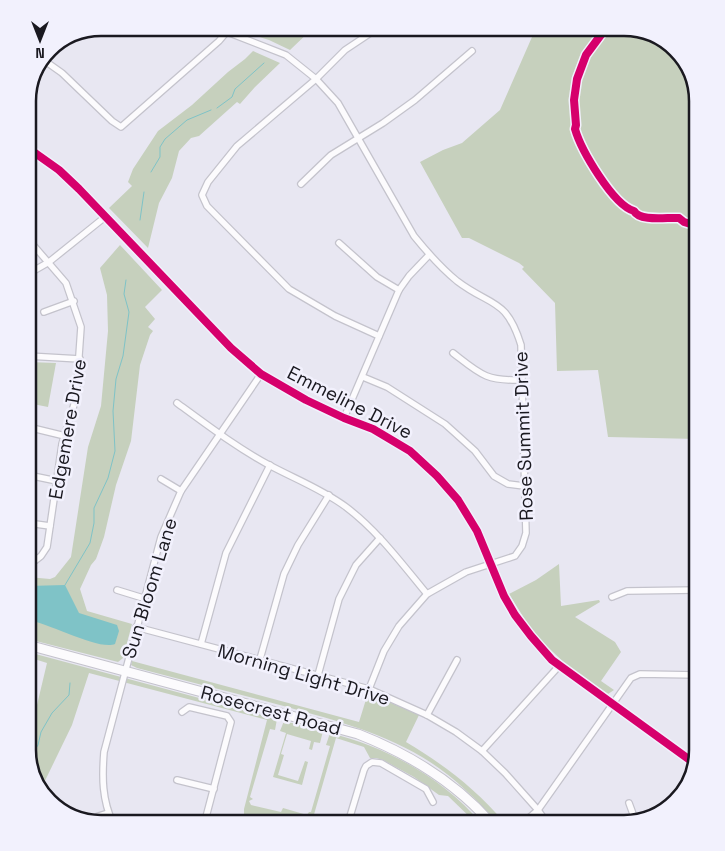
<svg xmlns="http://www.w3.org/2000/svg" width="725" height="851" font-family="'Space Grotesk',sans-serif">
<style>
.green{fill:#c6d0bd}
.water{fill:#7fc3c7}
.lines{fill:none;stroke-linecap:round;stroke-linejoin:round}
.stream{stroke:#7fc3c7;stroke-width:1}
.minor-casing{stroke:#c4c3cc;stroke-width:8}
.tertiary-casing{stroke:#c4c3cc;stroke-width:10}
.secondary-casing{stroke:#c4c3cc;stroke-width:11}
.minor{stroke:#fcfbfd;stroke-width:5.5}
.tertiary{stroke:#fcfbfd;stroke-width:8}
.secondary{stroke:#fcfbfd;stroke-width:9}
.cycleway-casing{stroke:#f2f1fd;stroke-width:11}
.cycleway{stroke:#d6006c;stroke-width:8}
.labels{text-anchor:middle;stroke-width:5;stroke-linejoin:round;paint-order:stroke}
.street-label{font-size:19px;fill:#1a1920;stroke:#f2f1fd}
.rim{fill:none;stroke:#1a1920;stroke-width:2.5}
</style>
<rect width="100%" height="100%" fill="#e8e7f2"/>
<g class="green">
<polygon points="239,28 313,28 290,50 269,40 241,31"/>
<polygon points="514,28 628,28 656,35 682,57 697,101 697,439 608,437 598,370 557,371 555,303 522,269 524,267 519,263 469,238 462,238 420,162 443,150 462,143 500,110 532,37"/>
<polygon points="253,51 280,63 255,87 240,104 237,102 199,136 191,138 179,151 172,178 159,203 148,248 109,208 132,186 128,182 133,169 158,131 192,105 228,72 245,59"/>
<polygon points="120,245 162,290 145,307 155,319 148,327 153,331 150,335 140,365 131,441 116,485 104,537 96,559 91,565 80,589 87,611 132,624 123,658 118,662 28,639 28,577 50,579 55,577 71,557 88,447 101,406 108,331 107,295 100,268"/>
<polygon points="28,362 56,363 48,407 28,403"/>
<polygon points="559,564 561,606 599,600 600,602 575,617 615,642 621,652 601,681 614,690 608,694 572,670 534,634 509,594 536,580"/>
<path d="M 28,652 L 277,719 L 275,730 L 270,729 L 250,797 L 253,799 L 249,801 L 251,805 L 281,812 L 283,808 L 307,815 L 309,812 L 311,812 L 330,746 L 326,745 L 330,733 C 387,747 443,778 481,823 L 476,823 L 448,796 L 439,795 L 414,777 L 383,760 L 376,758 L 370,758 L 364,747 L 336,738 L 313,818 L 248,818 L 244,815 L 244,809 L 267,720 L 89,673 L 72,725 L 41,789 L 28,750 L 28,715 L 37,705 L 47,663 L 28,657 Z"/>
<path d="M 132,661 L 359,722 L 368,693 L 419,715 L 406,742 C 443,764 476,789 504,822 L 511,823 L 498,823 C 475,798 451,774 422,757 C 376,730 327,718 276,704 C 230,692 183,680 137,668 L 131,665 Z"/>
<polygon points="284,721 323,731 320,743 314,742 312,750 309,749 311,741 287,734 281,754 284,755 278,775 298,781 305,761 308,762 302,785 273,777 286,733 280,731"/>
</g>
<path class="water" d="M 65,585 L 79,613 L 117,625 L 119,631 L 115,644 C 100,651 48,623 28,620 L 28,586 Z"/>
<g class="lines">
<g class="stream">
<polyline points="271,34 276,28"/>
<polyline points="217,108 232,97 235,89 264,63"/>
<polyline points="151,172 160,157 160,147 165,139 187,120 211,110"/>
<polyline points="140,220 144,192"/>
<polyline points="65,585 90,543 94,523 94,508 108,478 115,451 113,411 116,379 123,356 129,312 124,294 126,280"/>
<polyline points="30,758 38,745 41,732 52,713 69,695 70,683"/>
</g>
<g class="minor-casing">
<g id="minor">
<path d="M 222,28 L 227,32 L 286,55 L 316,79 L 338,103 L 414,236 C 427,252 441,268 457,281 C 491,307 506,297 521,345 L 526,533 L 522,546 L 515,556 L 466,572 L 427,594 L 399,626 L 384,651 L 369,689"/>
<polyline points="378,28 345,50 316,79 237,146 208,182 202,195 207,206 289,289 335,316 379,336"/>
<polyline points="120,33 125,28"/>
<polyline points="45,61 62,73 112,121 121,127 219,41 230,28"/>
<polyline points="301,184 331,155 383,123 415,100 472,51"/>
<polyline points="339,243 377,277 399,290"/>
<polyline points="28,274 49,262 105,217"/>
<polyline points="44,312 74,301"/>
<path d="M 453,353 C 480,374 485,381 522,380"/>
<polyline points="28,356 80,359"/>
<polyline points="363,377 387,387 445,424 475,451 494,476 508,484 524,486"/>
<path d="M 177,403 C 207,425 236,447 269,465 C 295,479 322,489 346,507 C 378,531 402,564 427,594"/>
<polyline points="344,418 399,290 409,276 429,255"/>
<polyline points="28,427 65,436"/>
<polyline points="28,475 57,481"/>
<polyline points="161,479 181,491"/>
<polyline points="28,523 50,526"/>
<polyline points="28,566 41,556 47,547 62,444 76,398 81,327 66,283 28,239"/>
<polyline points="117,590 143,598"/>
<polyline points="612,597 627,591 697,590"/>
<polyline points="136,627 369,689 427,715 456,732 482,751 505,773 538,810 547,823"/>
<polyline points="201,644 226,553 270,465"/>
<polyline points="260,659 284,574 298,545 329,495"/>
<polyline points="318,675 339,599 356,565 380,538"/>
<polyline points="182,712 189,707 227,716 231,722 206,817 206,823"/>
<polyline points="427,715 457,660"/>
<polyline points="482,751 559,666"/>
<polyline points="177,780 214,789"/>
<polyline points="629,803 633,814 632,821"/>
<polyline points="86,820 108,813"/>
<path d="M 113,823 C 102,800 102,777 104,752 L 161,537 L 181,491 L 261,374"/>
<polyline points="348,823 364,770 366,766 372,762 381,763 426,789 433,802"/>
<polyline points="523,823 538,810 631,678 640,674 697,675"/>
</g>
</g>
<g class="tertiary-casing">
<polyline id="tertiary" points="28,148 59,170 79,189 231,348 261,374 306,400 344,418 373,429 410,451 437,476 458,500 477,531 504,596 515,615 531,636 552,660 694,763"/>
</g>
<g class="secondary-casing">
<path id="secondary" d="M 28,645 L 358,734 C 409,754 455,782 491,823"/>
</g>
<use href="#minor" class="minor"/>
<use href="#tertiary" class="tertiary"/>
<use href="#secondary" class="secondary"/>
<g class="cycleway-casing">
<g id="cycleway">
<path d="M 606,28 L 586,55 L 577,79 L 574,100 L 576,125 L 575,129 C 581,150 613,205 634,211 C 640,222 668,217 679,218 L 684,222 L 697,226"/>
<polyline points="28,148 59,170 79,189 231,348 261,374 306,400 344,418 373,429 410,451 437,476 458,500 477,531 504,596 515,615 531,636 552,660 694,763"/>
</g>
</g>
<use href="#cycleway" class="cycleway"/>
</g>
<g class="labels">
<g class="street-label">
<text transform="translate(350 402) rotate(27)" y="7">Emmeline Drive</text>
<text transform="translate(67 429) rotate(-80)" y="7">Edgemere Drive</text>
<text transform="translate(523 436) rotate(-92)" y="7">Rose Summit Drive</text>
<text transform="translate(149 588) rotate(-73)" y="7">Sun Bloom Lane</text>
<text transform="translate(304 674) rotate(16)" y="7">Morning Light Drive</text>
<text transform="translate(271 710) rotate(15)" y="7">Rosecrest Road</text>
</g>
</g>
<path d="M0 0H725V851H0ZM101 36H624A65 65 0 0 1 689 101V750A65 65 0 0 1 624 815H101A65 65 0 0 1 36 750V101A65 65 0 0 1 101 36Z" fill="#f2f1fd" fill-rule="evenodd"/>
<path class="rim" d="M101 36H624A65 65 0 0 1 689 101V750A65 65 0 0 1 624 815H101A65 65 0 0 1 36 750V101A65 65 0 0 1 101 36Z"/>
<g transform="translate(40 40) rotate(180)" stroke="#f2f1fd" stroke-width="4" paint-order="stroke">
<path d="M0-4L9 19L0 12L-9 19Z" fill="#1a1920"/>
<text y="-8" font-size="14" font-weight="bold" text-anchor="middle" fill="#1a1920">N</text>
</g>
</svg>
